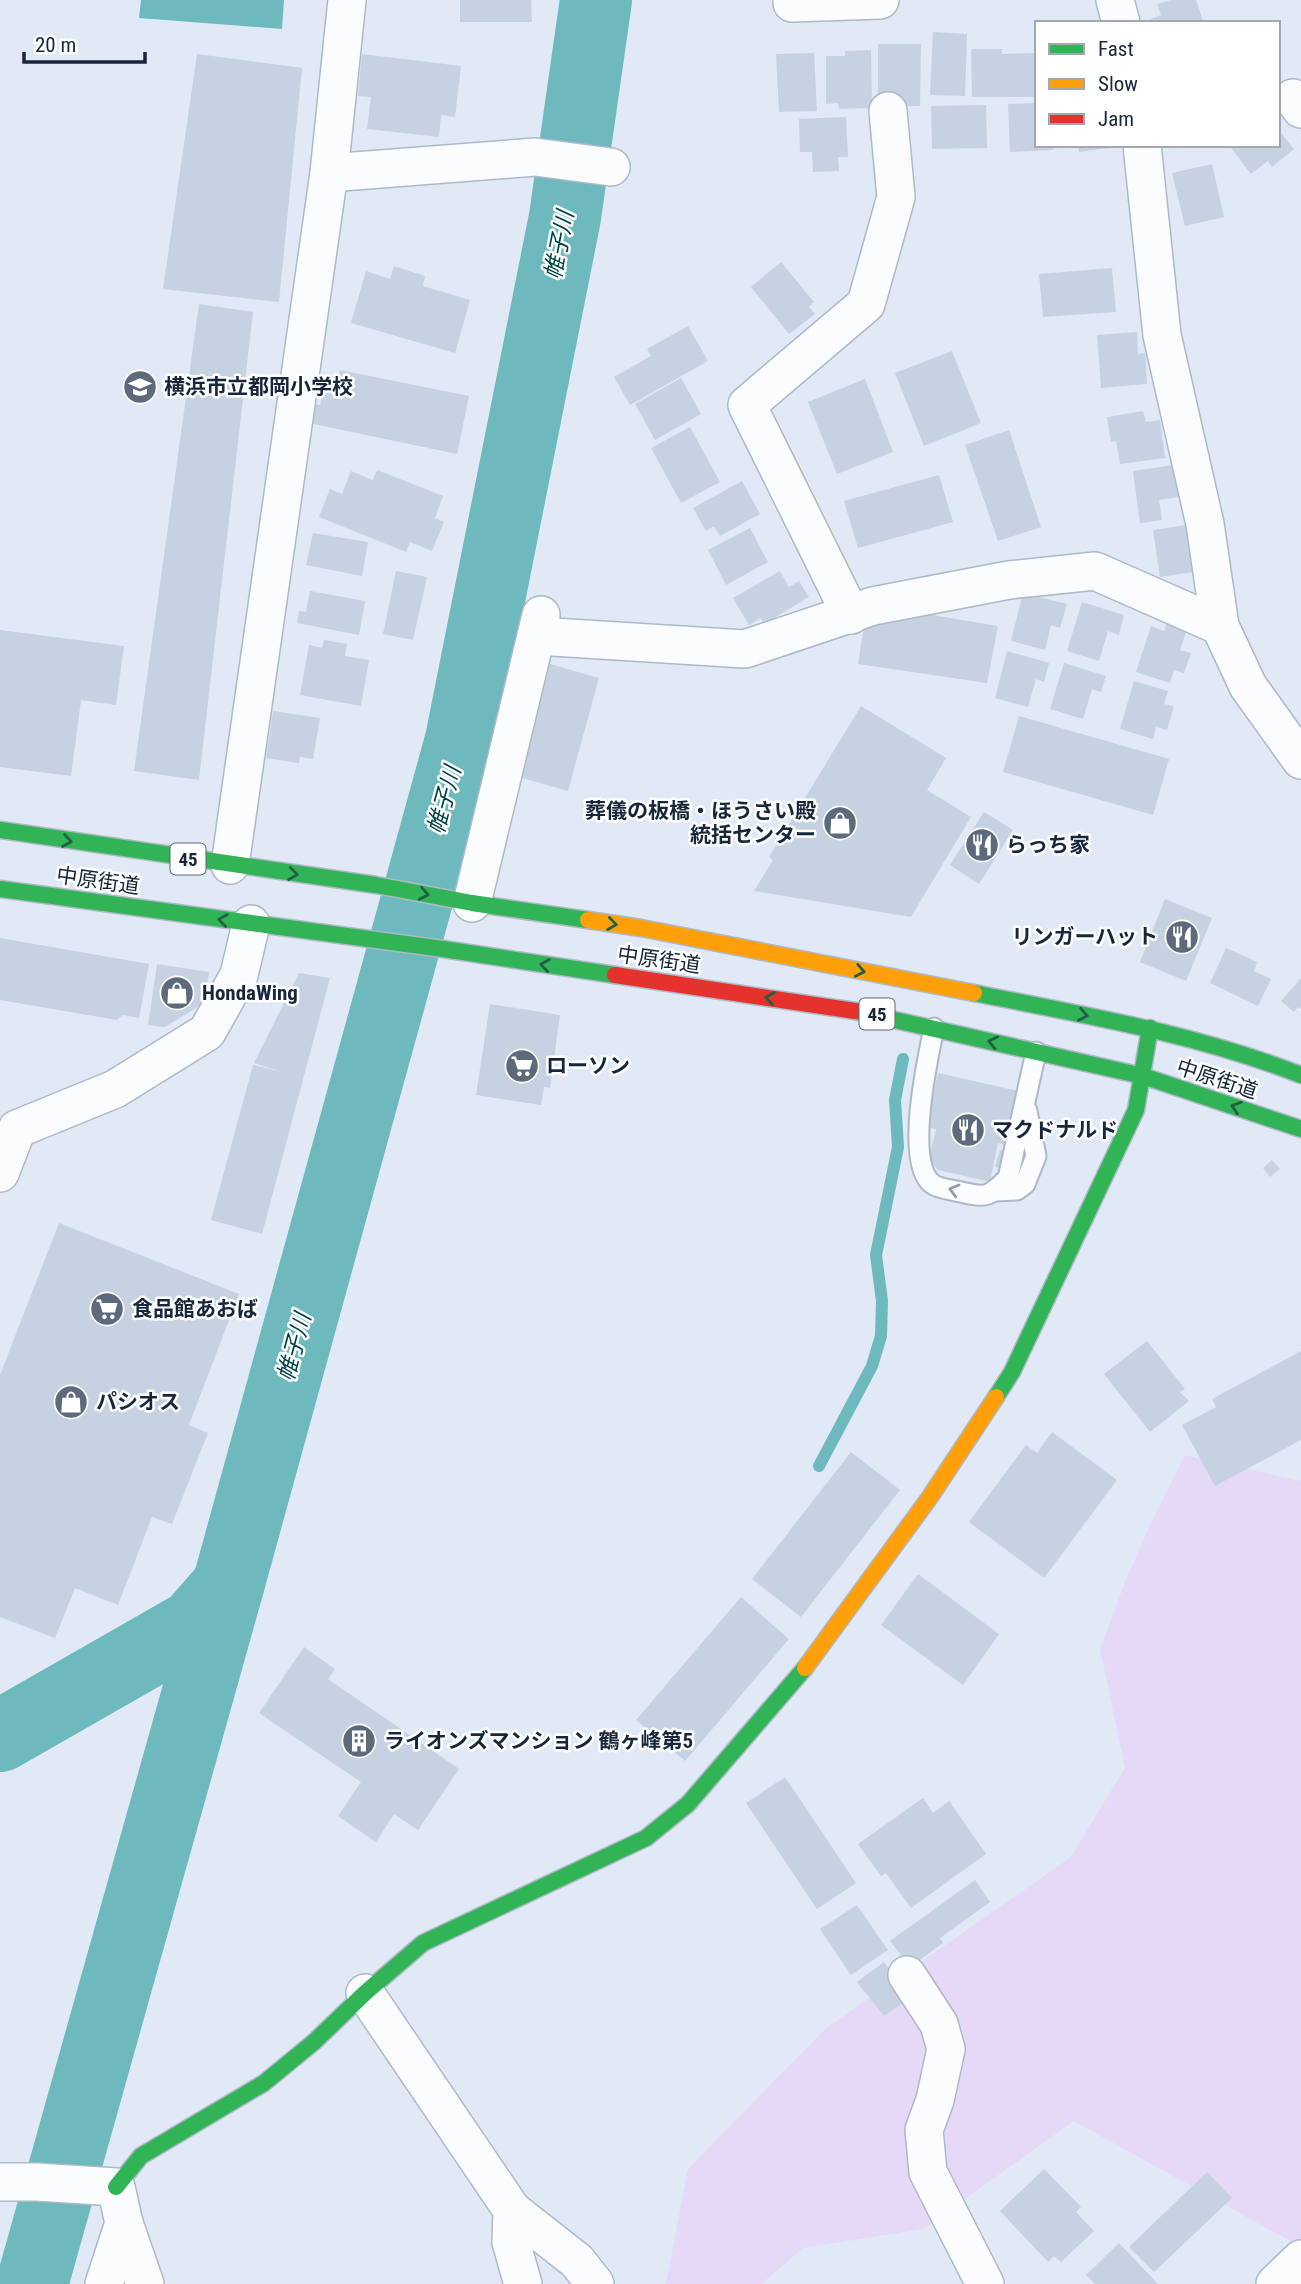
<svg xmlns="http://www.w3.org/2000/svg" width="1301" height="2284" font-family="'Roboto Condensed','Noto Sans JP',sans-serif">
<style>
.green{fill:#e6d9f7}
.water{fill:#6db9be}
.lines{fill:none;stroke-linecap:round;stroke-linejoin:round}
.stream{stroke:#6db9be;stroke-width:12}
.river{stroke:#6db9be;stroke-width:72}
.building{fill:#c6d2e1}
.lane-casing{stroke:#adb9c8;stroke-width:23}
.street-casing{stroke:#adb9c8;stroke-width:40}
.fast-casing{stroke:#adb9c8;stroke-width:19}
.slow-casing{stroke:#adb9c8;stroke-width:19}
.jam-casing{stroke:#adb9c8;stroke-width:19}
.lane{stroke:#fafcfe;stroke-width:19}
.street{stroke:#fafcfe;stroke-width:37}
.fast{stroke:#30b455;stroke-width:16}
.slow{stroke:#ff9f0a;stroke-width:16}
.jam{stroke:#e5322d;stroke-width:16}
.oneway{stroke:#215f45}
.oneway2{stroke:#949ca6}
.labels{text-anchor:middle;stroke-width:5;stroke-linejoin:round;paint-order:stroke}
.shield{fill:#fff;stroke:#5d6776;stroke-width:2}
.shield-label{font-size:19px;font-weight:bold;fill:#17263b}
.poi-label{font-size:21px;font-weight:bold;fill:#17263b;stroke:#fff;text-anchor:start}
.street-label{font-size:21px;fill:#17263b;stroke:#fff}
.water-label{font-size:23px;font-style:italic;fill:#004344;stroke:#fff}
</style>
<rect width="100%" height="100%" fill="#e0e9f5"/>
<polygon class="green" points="1185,1455 1301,1481 1301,2247 1074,2121 923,2229 803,2248 761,2284 666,2284 688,2169 825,2029 1070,1858 1125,1768 1100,1649 1125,1582 1151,1523"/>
<polygon class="water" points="141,0 284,0 282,29 139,18"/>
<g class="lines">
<polyline class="stream" points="819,1466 872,1366 881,1336 882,1301 876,1255 898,1147 895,1100 903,1059"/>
<g class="river">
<polyline points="0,1736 194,1625 228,1586"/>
<polyline points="32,2284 228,1586 461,740 565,217 596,0"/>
</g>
</g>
<g class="building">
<polygon points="460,0 531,0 532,22 460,22"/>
<polygon points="1171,0 1196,0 1204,23 1152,23 1151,19 1161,15 1157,4"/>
<polygon points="933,32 967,34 965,96 930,95"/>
<polygon points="878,44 921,44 920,106 878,106"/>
<polygon points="971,49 1002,49 1002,54 1037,53 1037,97 972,97"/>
<polygon points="871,50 872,108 839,109 838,103 826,104 826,56 845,56 845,51"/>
<polygon points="814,53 817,111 779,112 776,54"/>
<polygon points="197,54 302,68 279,302 163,289"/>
<polygon points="362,54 461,66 455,117 441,115 439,137 367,129 371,97 358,96"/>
<polygon points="1037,103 1037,145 1053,145 1053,150 1010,152 1008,104"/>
<polygon points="986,105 987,148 932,149 931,106"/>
<polygon points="846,117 848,157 838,157 839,171 813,172 812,152 800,152 799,119"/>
<polygon points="1278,129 1294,149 1272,167 1268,161 1251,174 1229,145 1278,145"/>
<polygon points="1078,145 1117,145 1117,147 1079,152"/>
<polygon points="1212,164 1224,217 1185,226 1172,173"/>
<polygon points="781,262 814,302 809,307 815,314 789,334 751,287"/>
<polygon points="394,266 425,276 423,286 470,300 455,353 351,323 366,271 390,279"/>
<polygon points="1112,268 1116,312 1043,317 1039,274"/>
<polygon points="199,304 253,312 199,780 134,771"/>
<polygon points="688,326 708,361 630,405 614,377 651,356 647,349"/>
<polygon points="1137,332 1138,354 1145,353 1147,384 1101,388 1097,335"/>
<polygon points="952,351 981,423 924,446 895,373"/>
<polygon points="340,370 469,396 457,454 304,422 308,403 320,405 326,375 338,377"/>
<polygon points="681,378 701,414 655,440 635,404"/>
<polygon points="865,379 893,452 837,474 808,402"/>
<polygon points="1143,411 1146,422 1160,420 1165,458 1120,464 1116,441 1111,442 1107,417"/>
<polygon points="690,427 720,482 681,503 651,448"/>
<polygon points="1009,430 1041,527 998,541 965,445"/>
<polygon points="1180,464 1184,496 1159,500 1162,520 1140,523 1133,471"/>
<polygon points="377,470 443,496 435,518 444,522 432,551 410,542 406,552 319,517 330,489 342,494 351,471 373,480"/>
<polygon points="939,475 953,522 858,548 844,501"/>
<polygon points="742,481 760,514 720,536 714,526 706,531 693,508"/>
<polygon points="1193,524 1201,571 1160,577 1153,530"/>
<polygon points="750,528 768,562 726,585 708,550"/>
<polygon points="313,533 368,542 362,576 306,565"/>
<polygon points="396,571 427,577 413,640 383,634"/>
<polygon points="780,571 789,587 799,581 809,597 764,624 761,618 749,625 733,598"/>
<polygon points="310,591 365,601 359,635 297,623 299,611 306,612"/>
<polygon points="1023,593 1067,604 1060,628 1051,625 1045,650 1011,641"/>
<polygon points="1082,602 1124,615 1119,635 1108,631 1099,661 1067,651"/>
<polygon points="932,615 998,626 987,683 858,664 864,626"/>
<polygon points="1167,623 1187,629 1180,650 1191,653 1184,673 1174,670 1170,683 1136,672 1151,626 1164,631"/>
<polygon points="0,630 124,646 116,705 81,700 71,776 0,767"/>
<polygon points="324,640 347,644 345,656 369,660 361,706 300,695 309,645 322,648"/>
<polygon points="1007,651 1049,663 1044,682 1036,679 1028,707 995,698"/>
<polygon points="543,662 599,678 568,791 512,775"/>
<polygon points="1064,663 1106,676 1101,692 1092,689 1083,719 1050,709"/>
<polygon points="1134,681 1168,691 1164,704 1174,706 1167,730 1156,727 1153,739 1120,729"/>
<polygon points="861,706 946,758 927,790 971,817 911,917 754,891 773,860 769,857"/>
<polygon points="273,711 320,718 313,759 300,757 299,763 266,758"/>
<polygon points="1019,716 1169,759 1153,815 1003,772"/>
<polygon points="984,812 1013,830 979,884 950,865"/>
<polygon points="1165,899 1212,918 1186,981 1140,962"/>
<polygon points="0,938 149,964 139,1018 123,1015 117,1020 0,1000"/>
<polygon points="1226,948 1257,962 1254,971 1271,979 1258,1006 1210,983"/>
<polygon points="157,964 209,972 204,1003 165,1027 148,1025"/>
<polygon points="299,973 330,978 262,1234 211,1220 253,1065 282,1072 254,1063"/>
<polygon points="1301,978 1301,1009 1298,1007 1294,1012 1281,1001"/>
<polygon points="490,1004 560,1015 550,1088 544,1087 541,1105 476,1095"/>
<polygon points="938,1073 1018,1091 1005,1145 998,1143 990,1182 938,1170 929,1159 936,1129 926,1127"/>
<polygon points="1000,1150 1022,1155 1017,1173 995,1167"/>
<polygon points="1272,1160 1280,1169 1270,1177 1263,1168"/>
<polygon points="59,1223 239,1294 189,1425 208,1433 172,1524 152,1517 118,1605 75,1588 55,1638 0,1617 0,1375"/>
<polygon points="1147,1341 1185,1389 1180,1392 1189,1401 1150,1432 1104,1374"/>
<polygon points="1301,1351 1301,1440 1215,1486 1182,1425 1216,1407 1212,1399"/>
<polygon points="1052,1432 1117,1480 1044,1578 969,1522 1026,1445 1037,1453"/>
<polygon points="851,1452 900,1490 801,1617 752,1579"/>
<polygon points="918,1574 999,1634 963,1685 881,1625"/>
<polygon points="741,1597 789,1639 685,1761 636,1720"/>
<polygon points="304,1647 335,1669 328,1679 459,1769 418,1830 394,1814 376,1842 338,1816 361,1782 259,1713"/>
<polygon points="785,1777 856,1883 817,1909 746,1803"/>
<polygon points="923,1798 933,1813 949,1801 986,1854 911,1908 886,1873 881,1876 858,1844"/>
<polygon points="975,1880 990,1902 940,1938 943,1943 910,1967 890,1941"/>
<polygon points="857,1905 888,1950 851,1975 820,1929"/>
<polygon points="884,1962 911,1997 884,2016 857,1982"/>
<polygon points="1044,2169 1081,2207 1076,2212 1094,2231 1061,2262 1054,2256 1048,2262 1000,2211"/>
<polygon points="1207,2172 1232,2198 1154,2272 1129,2247"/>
<polygon points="1119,2243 1158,2284 1095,2284 1086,2275"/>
</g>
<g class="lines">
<g class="lane-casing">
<g id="lane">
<path d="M 934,1028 C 928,1057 903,1168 934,1185 C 941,1189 953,1190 961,1192 C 987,1198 989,1197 1008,1178 L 1036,1052"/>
<polyline points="994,1191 1017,1190 1025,1184 1036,1156 1027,1111"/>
</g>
</g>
<g class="street-casing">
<g id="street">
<polyline points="1115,0 1121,23"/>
<polyline points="792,3 880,0"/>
<polyline points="1293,98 1301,109"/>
<polyline points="1142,145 1162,335 1205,524 1220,626 1248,686 1301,760"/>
<polyline points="329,173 535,157 611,167"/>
<polyline points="851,615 747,405 866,304 896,197 888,111"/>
<polyline points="537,636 745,649 873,606 1009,580 1095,571 1220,626"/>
<polyline points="230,865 329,173 347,0"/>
<polyline points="472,903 541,615"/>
<polyline points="0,1173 17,1129 115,1089 207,1032 239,975 251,924"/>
<polyline points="907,1975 939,2024 946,2049 935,2100 924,2130 928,2172 985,2284"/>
<polyline points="365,1993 512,2210 511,2242 523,2284"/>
<polyline points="0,2182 37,2182 116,2187 124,2223 145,2284"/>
<polyline points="512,2210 577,2261 595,2284"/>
<polyline points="104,2284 124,2223"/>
<polyline points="1275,2284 1301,2259"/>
</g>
</g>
<g class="fast-casing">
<g id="fast">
<polyline points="0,830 376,885 472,903 588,920"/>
<polyline points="0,889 443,949 615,975"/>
<path d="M 974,993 C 1084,1015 1196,1034 1301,1075"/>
<polyline points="855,1011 1143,1076 1301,1129"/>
<polyline points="996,1397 1012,1372 1136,1110 1150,1028"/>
<polyline points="116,2187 141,2156 264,2083 314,2042 365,1993 423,1943 646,1838 688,1804 805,1668"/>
</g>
</g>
<g class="slow-casing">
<g id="slow">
<polyline points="588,920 641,928 974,993"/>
<polyline points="805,1668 930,1497 996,1397"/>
</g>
</g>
<g class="jam-casing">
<polyline id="jam" points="615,975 855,1011"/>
</g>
<use href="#lane" class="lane"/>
<use href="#street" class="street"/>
<use href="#fast" class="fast"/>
<use href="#slow" class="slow"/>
<use href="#jam" class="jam"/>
</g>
<defs><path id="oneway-chevron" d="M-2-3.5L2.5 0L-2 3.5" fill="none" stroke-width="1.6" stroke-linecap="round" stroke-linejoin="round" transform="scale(1.75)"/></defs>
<g class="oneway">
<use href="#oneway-chevron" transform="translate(67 841) rotate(9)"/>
<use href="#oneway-chevron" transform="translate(293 874) rotate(8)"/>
<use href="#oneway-chevron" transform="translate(424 894) rotate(11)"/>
<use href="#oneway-chevron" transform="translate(223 920) rotate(-172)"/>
<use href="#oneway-chevron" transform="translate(612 924) rotate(8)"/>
<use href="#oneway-chevron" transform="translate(545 965) rotate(-172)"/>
<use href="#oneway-chevron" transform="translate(860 971) rotate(11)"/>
<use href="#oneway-chevron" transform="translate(770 998) rotate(-171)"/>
<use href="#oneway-chevron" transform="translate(1083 1015) rotate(11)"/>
<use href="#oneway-chevron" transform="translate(993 1042) rotate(-167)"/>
<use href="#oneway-chevron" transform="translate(1236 1107) rotate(-162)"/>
</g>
<use class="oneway2" href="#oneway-chevron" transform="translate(954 1190) rotate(-165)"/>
<defs>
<g id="school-disc" transform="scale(1.75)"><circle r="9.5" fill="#5d6a7c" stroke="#fff"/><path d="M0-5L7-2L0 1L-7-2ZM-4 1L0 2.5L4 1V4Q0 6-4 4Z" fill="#fff"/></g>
<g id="shop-disc" transform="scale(1.75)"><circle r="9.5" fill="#5d6a7c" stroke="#fff"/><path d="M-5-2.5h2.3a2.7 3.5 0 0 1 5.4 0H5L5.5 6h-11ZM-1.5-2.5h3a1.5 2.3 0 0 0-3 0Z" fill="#fff"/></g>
<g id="restaurant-disc" transform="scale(1.75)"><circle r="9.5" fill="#5d6a7c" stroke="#fff"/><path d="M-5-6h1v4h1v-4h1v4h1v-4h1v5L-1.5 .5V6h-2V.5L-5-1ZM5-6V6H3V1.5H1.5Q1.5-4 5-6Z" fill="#fff"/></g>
<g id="supermarket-disc" transform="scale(1.75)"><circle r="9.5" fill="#5d6a7c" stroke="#fff"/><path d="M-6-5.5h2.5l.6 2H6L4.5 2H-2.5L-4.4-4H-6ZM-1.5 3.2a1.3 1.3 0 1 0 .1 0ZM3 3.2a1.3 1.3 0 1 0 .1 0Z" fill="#fff"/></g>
<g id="building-disc" transform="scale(1.75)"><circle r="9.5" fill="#5d6a7c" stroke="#fff"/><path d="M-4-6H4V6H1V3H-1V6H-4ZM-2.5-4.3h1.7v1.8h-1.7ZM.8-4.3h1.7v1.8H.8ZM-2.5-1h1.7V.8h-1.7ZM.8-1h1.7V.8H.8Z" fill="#fff"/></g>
</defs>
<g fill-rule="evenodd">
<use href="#school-disc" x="140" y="387"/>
<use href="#shop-disc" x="840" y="823"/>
<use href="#restaurant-disc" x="982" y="845"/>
<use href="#restaurant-disc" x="1182" y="937"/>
<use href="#shop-disc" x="177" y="993"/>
<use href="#supermarket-disc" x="522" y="1066"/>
<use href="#restaurant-disc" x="968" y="1130"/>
<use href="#supermarket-disc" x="107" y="1309"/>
<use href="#shop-disc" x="71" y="1402"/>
<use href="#building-disc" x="359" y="1741"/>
</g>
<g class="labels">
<g class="shield">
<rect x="170.5" y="843.5" width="35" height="31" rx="5"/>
<rect x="859.5" y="998.5" width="35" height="31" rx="5"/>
</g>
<g class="shield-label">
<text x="188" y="866">45</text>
<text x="877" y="1021">45</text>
</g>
<g class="poi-label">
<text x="164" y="394">横浜市立都岡小学校</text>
<text x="816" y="818" text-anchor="end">葬儀の板橋・ほうさい殿<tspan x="816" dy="24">統括センター</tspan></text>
<text x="1006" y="852">らっち家</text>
<text x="1158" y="944" text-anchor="end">リンガーハット</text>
<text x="202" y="1000">HondaWing</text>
<text x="546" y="1073">ローソン</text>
<text x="992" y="1137">マクドナルド</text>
<text x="132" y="1316">食品館あおば</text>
<text x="96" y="1409">パシオス</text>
<text x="384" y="1748">ライオンズマンション 鶴ヶ峰第5</text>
</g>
<g class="street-label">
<text transform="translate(98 881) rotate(8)" y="7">中原街道</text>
<text transform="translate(659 960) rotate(8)" y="7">中原街道</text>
<text transform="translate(1217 1079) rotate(18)" y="7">中原街道</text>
</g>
<g class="water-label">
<text transform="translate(559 245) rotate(-79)" y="8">帷子川</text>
<text transform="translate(444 800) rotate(-75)" y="8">帷子川</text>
<text transform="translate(294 1347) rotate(-75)" y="8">帷子川</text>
</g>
</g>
<rect x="1035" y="21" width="245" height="126" fill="#ffffff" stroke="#a2a8b1" stroke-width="2"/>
<rect x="1049" y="44" width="35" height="10" fill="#30b455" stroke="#a2a8b1" stroke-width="2"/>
<text x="1098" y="56" font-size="21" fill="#17263b">Fast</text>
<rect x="1049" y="79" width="35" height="10" fill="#ff9f0a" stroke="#a2a8b1" stroke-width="2"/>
<text x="1098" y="91" font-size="21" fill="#17263b">Slow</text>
<rect x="1049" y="114" width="35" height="10" fill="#e5322d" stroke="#a2a8b1" stroke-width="2"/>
<text x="1098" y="126" font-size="21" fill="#17263b">Jam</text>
<path d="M24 52v10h121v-10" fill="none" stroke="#17263b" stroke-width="3.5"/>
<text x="35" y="52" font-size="21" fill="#17263b" stroke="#ffffff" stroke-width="5" paint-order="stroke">20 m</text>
</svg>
